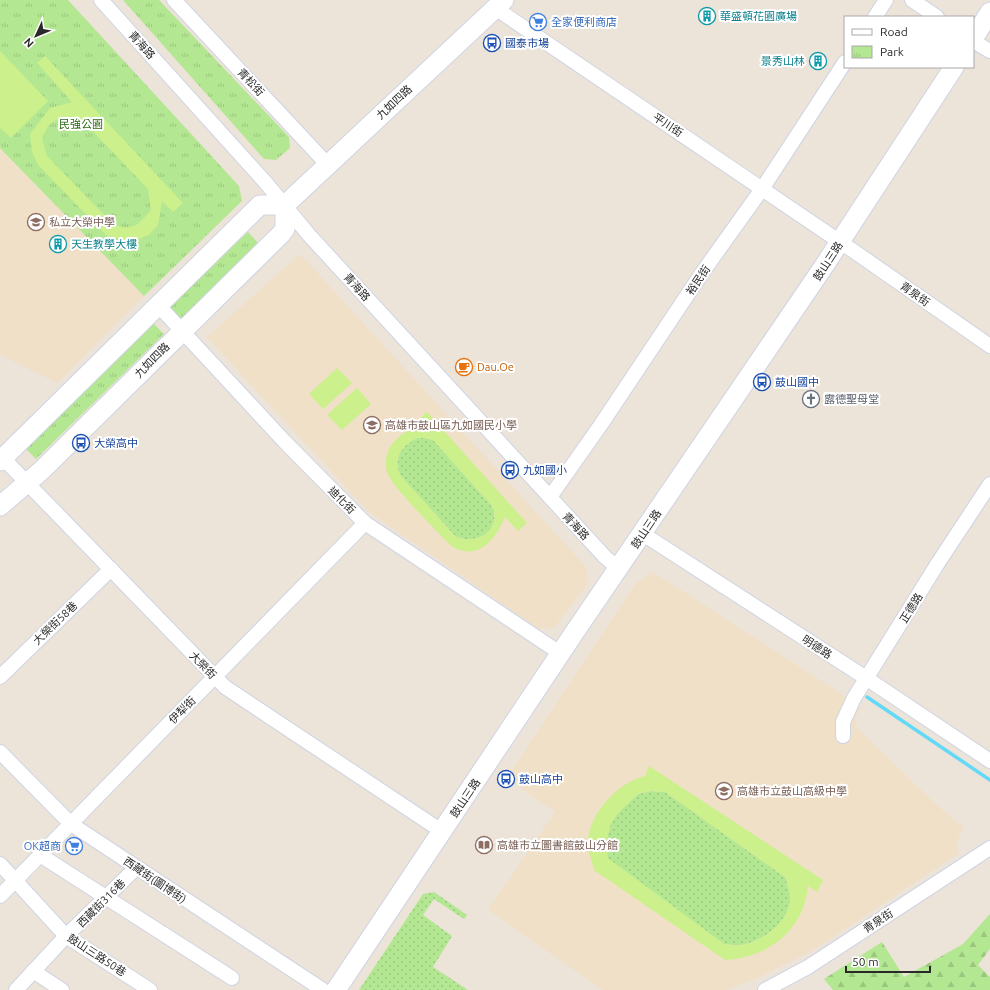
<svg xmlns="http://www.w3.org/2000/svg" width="990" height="990" font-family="Ubuntu,'Noto Sans TC',sans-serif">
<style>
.education{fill:#f0e0c7}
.grass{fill:url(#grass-dots)}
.forest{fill:url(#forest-firs)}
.park{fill:url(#park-tufts)}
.pitch{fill:#cbf08c;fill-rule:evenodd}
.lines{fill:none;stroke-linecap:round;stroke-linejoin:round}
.stream{stroke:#64d9f7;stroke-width:3.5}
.street-casing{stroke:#cfd4e3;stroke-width:16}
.secondary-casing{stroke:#cfd4e3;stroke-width:21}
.street{stroke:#fff;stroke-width:14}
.secondary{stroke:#fff;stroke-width:19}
.labels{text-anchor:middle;stroke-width:4;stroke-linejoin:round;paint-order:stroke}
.culture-label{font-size:11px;fill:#0d838f;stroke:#fff;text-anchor:start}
.shop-label{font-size:11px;fill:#366cbe;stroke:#fff;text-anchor:start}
.transit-label{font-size:11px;fill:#164399;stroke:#fff;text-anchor:start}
.street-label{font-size:11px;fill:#292929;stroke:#fff}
.park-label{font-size:11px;fill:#2b6a15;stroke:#fff}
.education-label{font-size:11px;fill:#785e54;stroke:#fff;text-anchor:start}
.food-label{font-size:11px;fill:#c56008;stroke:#fff;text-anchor:start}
.worship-label{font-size:11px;fill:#5b616d;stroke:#fff;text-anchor:start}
</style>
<defs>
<pattern id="grass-dots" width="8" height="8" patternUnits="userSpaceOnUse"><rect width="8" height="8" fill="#b4e792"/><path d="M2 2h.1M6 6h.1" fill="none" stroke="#9bc67e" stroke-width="1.8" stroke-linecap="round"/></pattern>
<pattern id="forest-firs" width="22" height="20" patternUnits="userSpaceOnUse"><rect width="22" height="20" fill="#b4e792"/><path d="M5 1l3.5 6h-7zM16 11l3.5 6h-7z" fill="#9bc67e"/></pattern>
<pattern id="park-tufts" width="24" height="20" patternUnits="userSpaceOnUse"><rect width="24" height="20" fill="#b4e792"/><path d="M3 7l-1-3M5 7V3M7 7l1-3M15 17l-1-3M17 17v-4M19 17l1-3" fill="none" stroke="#9bc67e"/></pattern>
</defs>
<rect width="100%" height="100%" fill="#ece3d9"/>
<g class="education">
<polygon points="0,148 144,296 57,383 0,355"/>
<polygon points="300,254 586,567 588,584 554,628 539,629 369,512 207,337"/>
<polygon points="653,572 840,693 861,708 856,716 856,724 859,730 940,808 964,828 957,841 959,853 817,948 764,975 727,990 603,990 488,910 555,812 508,779 509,775 636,583"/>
</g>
<g class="grass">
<path d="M 417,438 L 425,438 L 433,440 L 492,506 C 503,529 476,547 455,536 L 400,475 C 393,458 401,446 417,438 Z"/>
<path d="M 651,791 L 665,792 L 785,877 C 787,883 790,891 790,898 C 791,919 764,940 746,944 C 738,946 732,945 724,944 L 607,858 L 606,842 L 611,823 L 617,814 L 638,794 Z"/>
<polygon points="434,892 467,915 464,919 434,899 423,915 452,936 433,967 468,990 359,990 423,894"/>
</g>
<polygon class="forest" points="990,914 990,949 978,965 990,977 990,990 833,990 824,979 882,942 904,977 963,944"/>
<g class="park">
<polygon points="0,0 68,0 239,186 242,201 144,296 0,148"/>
<polygon points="123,0 159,0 289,137 290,148 276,160 264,159"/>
<polygon points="248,232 259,244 180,319 168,307"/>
<polygon points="152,322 164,334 36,459 24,447"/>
</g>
<g class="pitch">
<polygon points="0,51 48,101 11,138 0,128"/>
<path d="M 45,56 L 183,203 L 173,212 L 162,201 L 158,225 L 149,235 L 136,240 L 122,240 L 106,235 L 38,165 L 32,152 L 30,134 L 50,108 L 72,102 L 37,63 ZM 59,118 L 82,120 L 148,189 L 151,210 C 138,225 134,231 114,225 L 47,156 L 42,139 L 48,126 Z"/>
<polygon points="337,368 352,383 323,409 309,394"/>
<polygon points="357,388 371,404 342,430 327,415"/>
<path d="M 427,412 L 527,523 L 518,531 L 505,517 C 495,540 479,562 451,546 C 439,533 390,485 387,472 C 384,462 387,450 393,443 C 403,432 411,428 425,427 L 418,420 ZM 417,438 L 425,438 L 433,440 L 492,506 C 503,529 476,547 455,536 L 400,475 C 393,458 401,446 417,438 Z"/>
<path d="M 649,766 L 823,880 L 817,892 L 808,886 C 804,930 768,958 725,960 L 594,870 C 592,860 587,849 588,840 C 590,812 619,782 645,776 ZM 651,791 L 665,792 L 785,877 C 787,883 790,891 790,898 C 791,919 764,940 746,944 C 738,946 732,945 724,944 L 608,858 L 606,842 L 611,823 L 617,814 L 638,794 Z"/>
</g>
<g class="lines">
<polyline class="stream" points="867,697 990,780"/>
<g class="street-casing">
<g id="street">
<polyline points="101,0 266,183 309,235 605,557 619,569"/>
<polyline points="174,0 327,164"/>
<polyline points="912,0 937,17"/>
<polyline points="495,8 855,252 990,346"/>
<polyline points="875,17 886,0"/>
<polyline points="973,41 990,51"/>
<polyline points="158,305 284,441 365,523 560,653"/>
<polyline points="0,455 225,687 443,832"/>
<polyline points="550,497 602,423 702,273 762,189 845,62"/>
<polyline points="643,534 866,678 990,761"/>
<polyline points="0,677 111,569"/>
<polyline points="843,736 843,722 854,698 938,563 990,484"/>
<polyline points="0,752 71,824 323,990"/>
<polyline points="40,855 232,978"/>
<polyline points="0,864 66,936 150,990"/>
<polyline points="0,896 365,523"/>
<polyline points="33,971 62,990"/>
<polyline points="16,990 66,936 136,868"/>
<polyline points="765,990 808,967 990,848"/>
</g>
</g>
<g class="secondary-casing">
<g id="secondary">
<polyline points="973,39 990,12"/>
<polyline points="0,461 260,205 285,205 504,0"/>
<polyline points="0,506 42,470 281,234 285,229 285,205"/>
<polyline points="336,990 574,633 824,266 954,67"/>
</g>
</g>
<use href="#street" class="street"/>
<use href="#secondary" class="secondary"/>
</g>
<defs>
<g id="building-ring" transform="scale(0.9)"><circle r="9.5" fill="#fff" stroke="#0f9aa8" stroke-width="1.5"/><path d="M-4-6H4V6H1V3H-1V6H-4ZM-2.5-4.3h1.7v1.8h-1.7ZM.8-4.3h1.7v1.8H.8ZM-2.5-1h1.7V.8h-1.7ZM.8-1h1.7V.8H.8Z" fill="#0f9aa8"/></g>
<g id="supermarket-ring" transform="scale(0.9)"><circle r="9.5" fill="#fff" stroke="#3f7fe0" stroke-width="1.5"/><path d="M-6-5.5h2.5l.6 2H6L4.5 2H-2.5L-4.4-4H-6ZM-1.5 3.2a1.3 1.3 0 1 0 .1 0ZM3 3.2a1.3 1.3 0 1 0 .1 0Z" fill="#3f7fe0"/></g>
<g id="bus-ring" transform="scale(0.9)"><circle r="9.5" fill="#fff" stroke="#1a4fb4" stroke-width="1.5"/><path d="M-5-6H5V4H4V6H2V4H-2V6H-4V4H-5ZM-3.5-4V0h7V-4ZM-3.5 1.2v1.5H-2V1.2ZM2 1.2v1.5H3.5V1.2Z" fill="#1a4fb4"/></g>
<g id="school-ring" transform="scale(0.9)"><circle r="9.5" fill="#fff" stroke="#8d6e63" stroke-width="1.5"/><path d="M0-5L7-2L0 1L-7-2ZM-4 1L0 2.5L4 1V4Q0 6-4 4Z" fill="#8d6e63"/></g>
<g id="cafe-ring" transform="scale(0.9)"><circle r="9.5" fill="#fff" stroke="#e8710a" stroke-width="1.5"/><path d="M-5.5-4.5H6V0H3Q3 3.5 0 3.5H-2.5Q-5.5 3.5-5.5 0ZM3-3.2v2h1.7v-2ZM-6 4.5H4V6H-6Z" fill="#e8710a"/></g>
<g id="church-ring" transform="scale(0.9)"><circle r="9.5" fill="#fff" stroke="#6b7280" stroke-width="1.5"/><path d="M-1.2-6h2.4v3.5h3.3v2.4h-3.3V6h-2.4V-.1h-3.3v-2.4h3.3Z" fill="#6b7280"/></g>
<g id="library-ring" transform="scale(0.9)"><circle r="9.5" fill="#fff" stroke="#8d6e63" stroke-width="1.5"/><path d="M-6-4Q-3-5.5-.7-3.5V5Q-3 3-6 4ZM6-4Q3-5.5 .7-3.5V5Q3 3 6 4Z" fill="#8d6e63"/></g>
</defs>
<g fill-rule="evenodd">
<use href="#building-ring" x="707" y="16"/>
<use href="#supermarket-ring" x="538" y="22"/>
<use href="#bus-ring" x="492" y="43"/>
<use href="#building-ring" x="818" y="61"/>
<use href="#school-ring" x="36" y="222"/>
<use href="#building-ring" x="58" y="244"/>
<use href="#cafe-ring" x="464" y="367"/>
<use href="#bus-ring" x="762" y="382"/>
<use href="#church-ring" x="811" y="399"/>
<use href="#school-ring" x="372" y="425"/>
<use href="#bus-ring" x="81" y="443"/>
<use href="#bus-ring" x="510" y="470"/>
<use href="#bus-ring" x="506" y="779"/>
<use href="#school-ring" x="724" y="791"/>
<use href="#library-ring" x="484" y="845"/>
<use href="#supermarket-ring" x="74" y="846"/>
</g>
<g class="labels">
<g class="culture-label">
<text x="720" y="20">華盛頓花園廣場</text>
<text x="805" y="65" text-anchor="end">景秀山林</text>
<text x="71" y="248">天生教學大樓</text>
</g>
<g class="shop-label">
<text x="551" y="26">全家便利商店</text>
<text x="61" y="850" text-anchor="end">OK超商</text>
</g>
<g class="transit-label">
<text x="505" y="47">國泰市場</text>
<text x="775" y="386">鼓山國中</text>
<text x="94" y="447">大榮高中</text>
<text x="523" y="474">九如國小</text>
<text x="519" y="783">鼓山高中</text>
</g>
<g class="street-label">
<text transform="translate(142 45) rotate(48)" y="4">青海路</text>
<text transform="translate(251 82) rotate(47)" y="4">青松街</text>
<text transform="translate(394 102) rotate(-43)" y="4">九如四路</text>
<text transform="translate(668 125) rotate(33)" y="4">平川街</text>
<text transform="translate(828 261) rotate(-57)" y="4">鼓山三路</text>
<text transform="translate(698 280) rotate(-56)" y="4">裕民街</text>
<text transform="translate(357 287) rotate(48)" y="4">青海路</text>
<text transform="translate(915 294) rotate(35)" y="4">青泉街</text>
<text transform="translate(152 360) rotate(-45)" y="4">九如四路</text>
<text transform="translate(342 500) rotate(45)" y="4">迪化街</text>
<text transform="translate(576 526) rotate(47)" y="4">青海路</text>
<text transform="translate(646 529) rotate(-56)" y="4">鼓山三路</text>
<text transform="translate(911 608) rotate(-58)" y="4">正德路</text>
<text transform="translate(55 623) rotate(-44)" y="4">大榮街58巷</text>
<text transform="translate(817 647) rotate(33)" y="4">明德路</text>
<text transform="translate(203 665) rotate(46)" y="4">大榮街</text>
<text transform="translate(182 710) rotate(-45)" y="4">伊犁街</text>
<text transform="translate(465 798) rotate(-56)" y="4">鼓山三路</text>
<text transform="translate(155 880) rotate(34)" y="4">西藏街(圖博街)</text>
<text transform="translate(101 903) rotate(-45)" y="4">西藏街316巷</text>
<text transform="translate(878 921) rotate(-33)" y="4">青泉街</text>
<text transform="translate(97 955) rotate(33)" y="4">鼓山三路50巷</text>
</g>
<g class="park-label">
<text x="81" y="128">民強公園</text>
</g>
<g class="education-label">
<text x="49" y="226">私立大榮中學</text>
<text x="385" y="429">高雄市鼓山區九如國民小學</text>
<text x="737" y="795">高雄市立鼓山高級中學</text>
<text x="497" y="849">高雄市立圖書館鼓山分館</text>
</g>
<g class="food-label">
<text x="477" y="371">Dau.Oe</text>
</g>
<g class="worship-label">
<text x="824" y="403">露德聖母堂</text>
</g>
</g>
<rect x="844" y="16" width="130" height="52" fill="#ffffff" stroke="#a9a9a9"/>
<rect x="852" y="29" width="20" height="6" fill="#ffffff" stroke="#a9a9a9"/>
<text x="880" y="36" font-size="12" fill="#292929">Road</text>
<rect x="852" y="46" width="20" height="12" fill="url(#park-tufts)" stroke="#a9a9a9"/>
<text x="880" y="56" font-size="12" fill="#292929">Park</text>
<g transform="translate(36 36) rotate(226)" stroke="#ffffff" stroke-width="3" paint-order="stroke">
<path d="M0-3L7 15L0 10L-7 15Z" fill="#292929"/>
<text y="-6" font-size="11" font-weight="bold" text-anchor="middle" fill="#292929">N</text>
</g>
<path d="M846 966v6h84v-6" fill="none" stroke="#292929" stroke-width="2"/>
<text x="852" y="966" font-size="12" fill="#292929" stroke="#ffffff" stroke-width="3" paint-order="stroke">50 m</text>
</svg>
